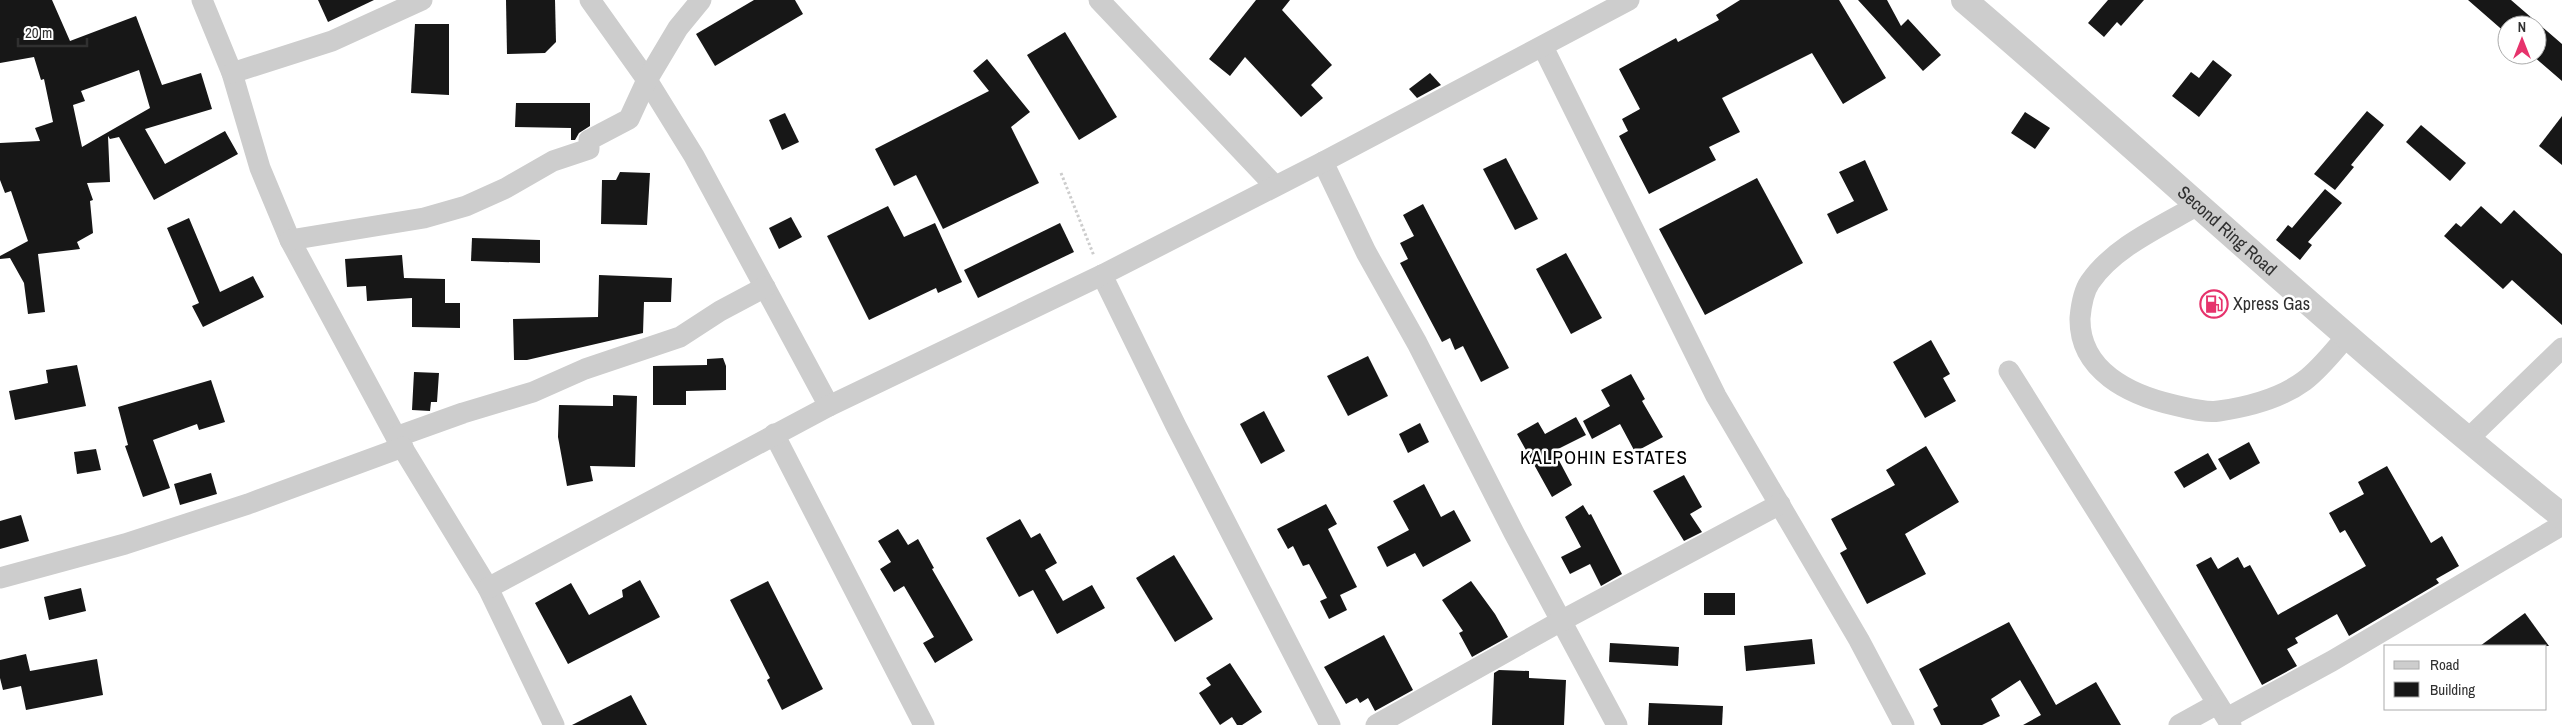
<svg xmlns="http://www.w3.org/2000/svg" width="2562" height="725" font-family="'Archivo Narrow',sans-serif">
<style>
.building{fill:#171717;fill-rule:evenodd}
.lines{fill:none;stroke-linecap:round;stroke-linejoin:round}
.path{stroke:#cdcdcd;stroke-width:3;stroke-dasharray:2.5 2.5;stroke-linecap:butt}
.minor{stroke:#cdcdcd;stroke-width:21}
.tertiary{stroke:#cdcdcd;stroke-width:26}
.labels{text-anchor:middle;stroke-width:5;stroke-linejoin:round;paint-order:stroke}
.street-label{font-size:18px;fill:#303030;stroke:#fff}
.poi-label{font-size:18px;fill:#303030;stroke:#fff;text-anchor:start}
.neighbourhood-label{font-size:19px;letter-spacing:1px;fill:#000;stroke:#fff}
</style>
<rect width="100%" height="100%" fill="#fff"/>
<g class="building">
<path d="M 0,0 L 52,0 L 70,41 L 136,16 L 162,85 L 201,73 L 212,109 L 145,129 L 165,164 L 225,131 L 238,154 L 154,200 L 119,137 L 110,139 L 108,136 L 110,182 L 87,183 L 93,200 L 90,201 L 93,233 L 77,242 L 80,249 L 38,254 L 45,312 L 28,314 L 24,283 L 10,258 L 0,259 L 0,256 L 28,241 L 11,191 L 5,193 L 0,180 L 0,143 L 40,141 L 35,128 L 53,122 L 44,79 L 41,80 L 34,57 L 0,63 ZM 139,70 L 150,108 L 82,147 L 73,105 L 85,101 L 81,91 Z"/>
<polygon points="318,0 374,0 328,22"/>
<polygon points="506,0 555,0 556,42 545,53 507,54"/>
<polygon points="754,0 795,0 803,14 715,66 696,34"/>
<polygon points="1256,0 1290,0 1282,10 1332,65 1311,85 1323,98 1301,117 1245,57 1230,76 1209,59"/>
<polygon points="1740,0 1839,0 1886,78 1843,104 1812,53 1722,98 1740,132 1709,147 1716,160 1649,194 1619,136 1628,131 1622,119 1640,109 1619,69 1676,38 1678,42 1719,20 1716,15"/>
<polygon points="1858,0 1887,0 1901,26 1908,19 1941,55 1923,71"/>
<polygon points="2108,0 2144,0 2121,26 2117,22 2104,37 2088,23"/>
<polygon points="2468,0 2511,0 2562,44 2562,81 2532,55 2537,55 2537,25 2507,25 2507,34"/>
<polygon points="415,24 449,24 449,95 411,93"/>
<polygon points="1065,32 1117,117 1079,140 1027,55"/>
<polygon points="987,59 1030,112 1011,127 1039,183 943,229 916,175 894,186 875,149 989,91 973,71"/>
<polygon points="2213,60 2232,75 2199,117 2172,96 2191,72 2199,78"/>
<polygon points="1430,73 1441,85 1417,98 1409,89"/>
<polygon points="516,103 590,103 590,126 579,133 575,140 571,140 571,128 515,127"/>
<polygon points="2367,111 2384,125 2351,165 2354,167 2335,190 2314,174"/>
<polygon points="2025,112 2050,128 2035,149 2011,133"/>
<polygon points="785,113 799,142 782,150 769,120"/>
<polygon points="2562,116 2562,165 2539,146"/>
<polygon points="2421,125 2466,163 2450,181 2406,142"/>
<polygon points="1506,158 1538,219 1515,230 1483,169"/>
<polygon points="1865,160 1888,210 1837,234 1827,214 1854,201 1839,172"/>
<polygon points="620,172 650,173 647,225 601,224 602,180 616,180"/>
<polygon points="1757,178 1803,263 1705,315 1659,229"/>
<polygon points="2325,189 2342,203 2308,242 2312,245 2300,260 2276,240 2288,225 2292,228"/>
<polygon points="1423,204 1509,368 1481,382 1463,346 1455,350 1450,338 1442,342 1400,263 1408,259 1400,243 1414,236 1403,215"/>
<polygon points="888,206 904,237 935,223 962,282 938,293 936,288 869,320 827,236"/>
<polygon points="2481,206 2501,224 2514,210 2562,254 2562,325 2512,280 2503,289 2444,236 2456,223 2461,227"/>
<polygon points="791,217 802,237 779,249 769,228"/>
<polygon points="189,218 220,292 253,276 264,297 203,327 192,306 199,303 167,228"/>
<polygon points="1060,223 1074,252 978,298 964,270"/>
<polygon points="472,238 540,240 540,263 471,261"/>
<polygon points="1566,253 1602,318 1571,334 1536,269"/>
<polygon points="402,255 404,278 445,279 445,303 460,303 460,328 412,327 412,298 367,301 366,286 347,287 345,259"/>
<polygon points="599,275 672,278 671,302 644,302 643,333 527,360 514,360 513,319 598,317"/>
<polygon points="1931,340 1950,374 1943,378 1956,401 1925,418 1893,362"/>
<polygon points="1368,356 1388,396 1348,416 1327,376"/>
<polygon points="723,358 726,366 726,390 686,391 686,405 653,405 653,366 707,365 707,359"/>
<polygon points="77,365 86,406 15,420 9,391 48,383 46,370"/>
<polygon points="414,372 439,373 437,402 431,402 430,411 412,410"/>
<polygon points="1631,374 1645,399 1642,401 1663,437 1635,452 1620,424 1592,439 1583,421 1610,406 1601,390"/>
<polygon points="211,380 225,422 199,430 197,424 153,440 170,488 143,497 125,446 128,445 118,407"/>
<polygon points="613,395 637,396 635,467 590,466 593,481 567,486 558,437 559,405 613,406"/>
<polygon points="1264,411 1285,451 1261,464 1240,424"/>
<polygon points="1576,417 1586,435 1554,451 1572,485 1552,497 1517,434 1538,422 1545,434"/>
<polygon points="1420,423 1429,442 1408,453 1399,434"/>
<polygon points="2249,442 2260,463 2230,480 2218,459"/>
<polygon points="1926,446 1959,502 1905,534 1926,574 1867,604 1840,553 1847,549 1831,519 1895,485 1886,470"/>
<polygon points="96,449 101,470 77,474 74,452"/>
<polygon points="2208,453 2217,469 2184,488 2174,472"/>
<polygon points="2387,466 2431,543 2442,536 2459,566 2436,579 2439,583 2349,636 2337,614 2295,638 2298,643 2287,649 2297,666 2262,685 2196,565 2211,557 2218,569 2238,557 2244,568 2250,565 2278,615 2281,613 2366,566 2345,530 2340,533 2329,513 2364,494 2358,482"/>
<polygon points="211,473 217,494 180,505 174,484"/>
<polygon points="1684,475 1702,507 1690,514 1702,532 1684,541 1653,491"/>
<polygon points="1424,484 1441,517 1454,510 1471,541 1423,567 1415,553 1387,567 1377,547 1409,530 1393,501"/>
<polygon points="1326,504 1337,524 1328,529 1357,587 1340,595 1347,610 1329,619 1320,601 1327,598 1309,564 1303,566 1293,546 1288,549 1277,529"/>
<polygon points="1583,505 1589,515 1591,514 1622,574 1601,586 1590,564 1570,574 1561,557 1581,547 1565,517"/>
<polygon points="21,515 29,541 0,549 0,521"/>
<polygon points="1020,519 1031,538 1040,533 1057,563 1045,570 1063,601 1092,585 1105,608 1057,634 1033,590 1019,597 986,538"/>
<polygon points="898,529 908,545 918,539 934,568 932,569 973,640 935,663 923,643 934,637 904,586 894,592 880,569 891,562 878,541"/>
<polygon points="1174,555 1213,619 1175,642 1136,578"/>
<polygon points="640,580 660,617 568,664 535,603 571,583 589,615 623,597 622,590"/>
<polygon points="768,581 823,689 782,710 767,680 770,678 730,600"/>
<polygon points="1471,581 1495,614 1508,637 1472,657 1459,633 1463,631 1442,600"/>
<polygon points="81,588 86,611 49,620 44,597"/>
<rect x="1704" y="593" width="31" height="22"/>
<polygon points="2525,613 2549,646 2480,646"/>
<polygon points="2009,622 2056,705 2096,682 2121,725 2023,725 2041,715 2020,680 1991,699 2000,716 1982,725 1941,725 1933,709 1938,706 1919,669"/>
<polygon points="1384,635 1413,690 1375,711 1368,698 1360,703 1357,698 1346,704 1324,667"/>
<polygon points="1812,639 1815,664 1746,671 1744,646"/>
<polygon points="1610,643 1679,647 1678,666 1609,662"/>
<polygon points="26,654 30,671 97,659 103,695 26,710 21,686 3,690 0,678 0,660"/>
<polygon points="1230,663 1262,712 1242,725 1237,725 1232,717 1220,725 1199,693 1211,685 1206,678"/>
<polygon points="1499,670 1529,671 1529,678 1566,680 1564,725 1492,725 1494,673"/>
<polygon points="631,695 647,725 572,725"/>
<polygon points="1649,703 1723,706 1722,725 1648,725"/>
</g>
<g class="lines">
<polyline class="path" points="1061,173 1094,256"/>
<g class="minor">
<polyline points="202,0 232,73 260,168 290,240 396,437 488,588 554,725"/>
<polyline points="590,0 647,80 694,156 829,406"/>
<polyline points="1099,0 1275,186"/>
<polyline points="1543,47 1716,396 1859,640 1904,725"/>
<polyline points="232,73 332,41 422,0"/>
<polyline points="1323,162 1366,252 1417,343 1514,533 1617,725"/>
<path d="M 2196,206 C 2160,227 2114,247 2090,282 C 2083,292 2081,307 2080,318 C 2079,371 2130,395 2174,405 C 2188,408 2205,413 2219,411 C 2247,407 2281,398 2304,381 C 2320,369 2333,352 2346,337"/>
<polyline points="290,240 424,218 466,206 506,188 553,161 589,149 589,140 629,119 647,80 678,28 701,0"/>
<polyline points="1102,275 1176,426 1330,725"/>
<polyline points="2009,371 2231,725"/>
<polyline points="774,434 924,725"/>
<polyline points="396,437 463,413 533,392 585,369 680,337 720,311 765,287"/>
<polyline points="2467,440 2562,348"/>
<polyline points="0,578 125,544 248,504 403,447"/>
<polyline points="488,588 829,406 1102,275 1323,162 1629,0"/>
<polyline points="2227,718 2332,661 2562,525"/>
<polyline points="1376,725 1561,621 1780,504"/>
<polyline points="2179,725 2217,704"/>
</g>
<path class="tertiary" id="s1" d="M 1964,0 C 2164,171 2356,352 2562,516"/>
</g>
<defs>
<g id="fuel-ring" transform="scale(1.4375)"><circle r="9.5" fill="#fff" stroke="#e6336c" stroke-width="1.5"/><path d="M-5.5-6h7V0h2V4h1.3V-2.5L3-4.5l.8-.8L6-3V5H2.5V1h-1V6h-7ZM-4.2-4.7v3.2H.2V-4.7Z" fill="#e6336c"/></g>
</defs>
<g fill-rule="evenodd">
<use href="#fuel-ring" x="2214" y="304"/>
</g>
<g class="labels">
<g class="street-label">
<text dy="6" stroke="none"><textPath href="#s1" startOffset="350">Second Ring Road</textPath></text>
</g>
<g class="poi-label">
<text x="2233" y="310">Xpress Gas</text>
</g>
<g class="neighbourhood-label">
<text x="1604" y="464">KALPOHIN ESTATES</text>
</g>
</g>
<rect x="2384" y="645" width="162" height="65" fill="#ffffff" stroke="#acacac"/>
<rect x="2394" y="661" width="25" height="8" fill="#cdcdcd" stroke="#acacac"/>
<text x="2430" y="670" font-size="15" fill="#303030">Road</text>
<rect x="2394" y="682" width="25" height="15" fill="#171717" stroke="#acacac"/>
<text x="2430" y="695" font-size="15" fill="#303030">Building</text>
<g transform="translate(2522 40)"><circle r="24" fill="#ffffff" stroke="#acacac"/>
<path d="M0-4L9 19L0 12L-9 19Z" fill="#e6336c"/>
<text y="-8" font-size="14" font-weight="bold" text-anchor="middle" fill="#303030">N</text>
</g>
<path d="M18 38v8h69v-8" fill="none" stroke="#303030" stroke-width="2.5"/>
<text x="25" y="38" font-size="15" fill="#303030" stroke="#ffffff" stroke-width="4" paint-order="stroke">20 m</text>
</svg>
